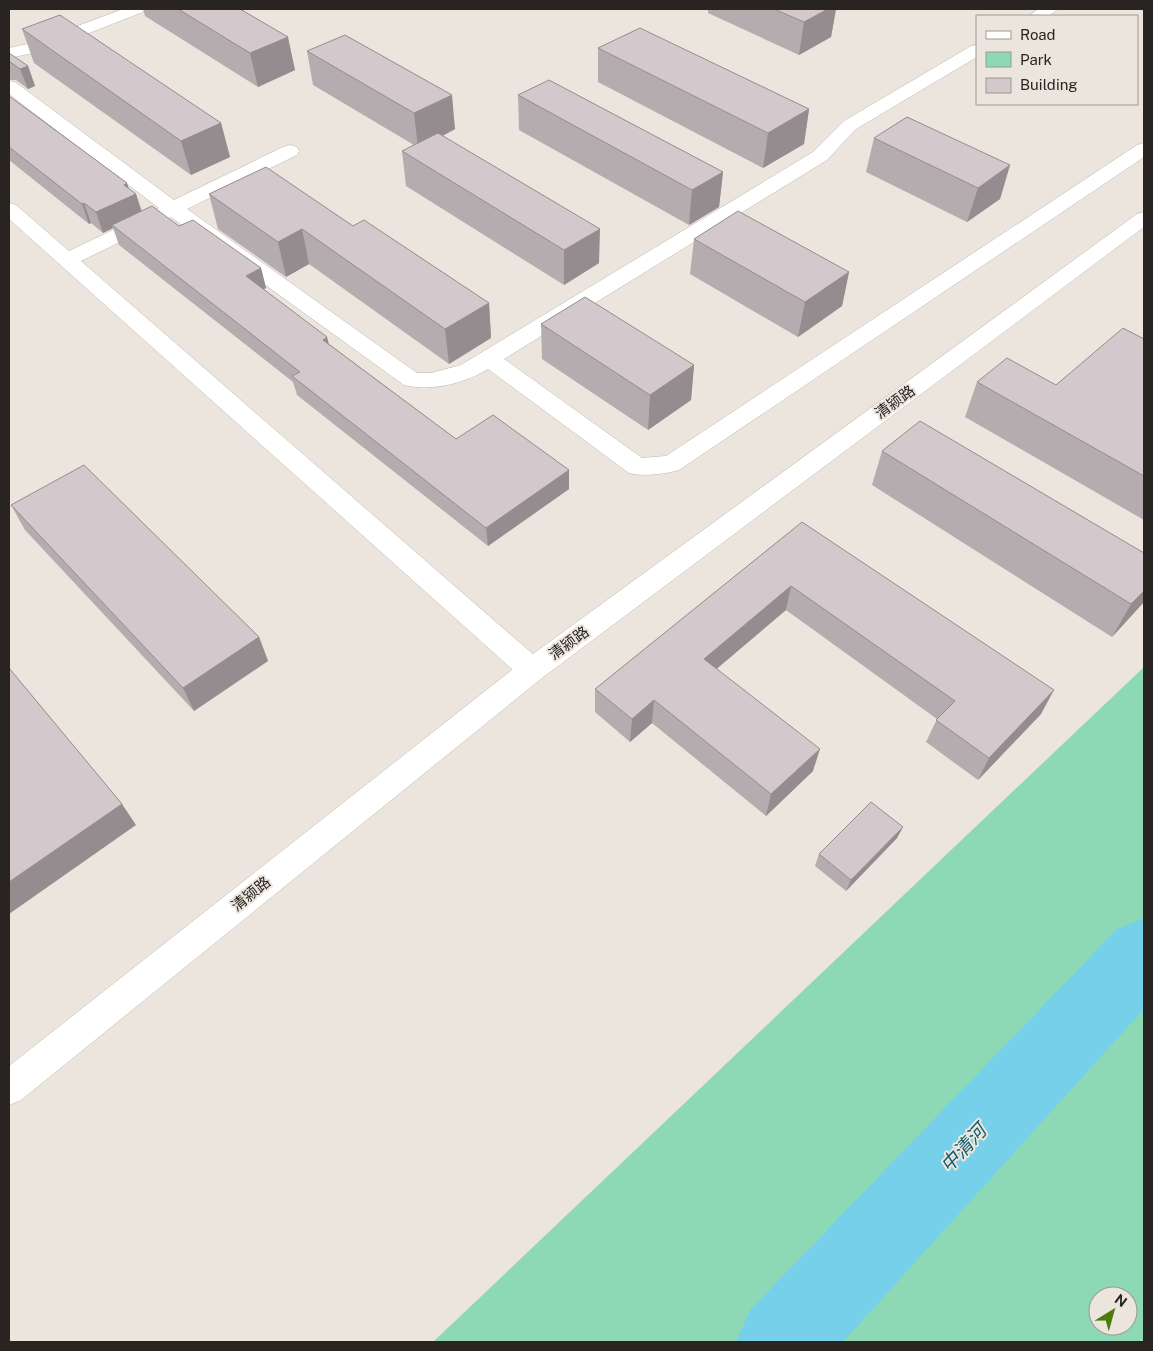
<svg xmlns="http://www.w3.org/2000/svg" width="1153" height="1351" font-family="'Public Sans','Noto Sans SC',sans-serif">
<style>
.green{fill:#8dd9b5;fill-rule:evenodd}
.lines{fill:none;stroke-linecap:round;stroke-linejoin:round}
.river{fill:#76d0ea;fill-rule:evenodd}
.street-casing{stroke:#beb7b0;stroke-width:1}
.secondary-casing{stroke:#beb7b0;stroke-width:1}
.street{fill:#fff;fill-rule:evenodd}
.secondary{fill:#fff;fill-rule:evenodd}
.wall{fill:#b5acaf}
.shaded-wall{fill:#948c8e}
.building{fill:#d3c8cb;stroke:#948c8e}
.labels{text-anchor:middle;stroke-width:4;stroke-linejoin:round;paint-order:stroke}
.street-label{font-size:15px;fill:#272421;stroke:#ece5dd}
.near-water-label{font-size:19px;font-style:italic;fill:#0e5b6d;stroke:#ece5dd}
</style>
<rect width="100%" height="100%" fill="#ece5dd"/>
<path class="green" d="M 1144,667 L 1144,1342 L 433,1342 ZM 1098,1296 L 1128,1296 L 1128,1326 L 1098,1326 Z"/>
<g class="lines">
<polygon class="river" points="1144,918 1144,1009 843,1342 736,1342 750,1310 1117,929"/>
<g class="street-casing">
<g id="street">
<polygon points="123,9 145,9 143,12 43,51 9,58 9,48 32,43"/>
<polygon points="1038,9 1058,9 1049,16 1029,16"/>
<path d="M 977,45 L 977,57 L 856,129 L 827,160 L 504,359 L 642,458 L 666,456 L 1137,145 L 1144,143 L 1144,157 L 679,470 C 664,474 644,477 629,473 L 488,369 C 466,383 430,392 404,385 L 171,217 L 81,261 L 542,662 L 546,670 L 542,678 L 532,681 L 522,678 L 9,219 L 9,203 L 16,205 L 69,251 L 159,208 L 9,94 L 9,81 L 15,82 L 174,200 L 283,147 L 290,145 L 297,147 L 299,151 L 297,155 L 187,209 L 417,373 L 431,373 L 461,365 L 813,152 L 844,121 L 971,46 Z"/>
</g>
</g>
<g class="secondary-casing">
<polygon id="secondary" points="1144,212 1144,227 542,678 21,1100 9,1105 9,1066 522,662 1137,214"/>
</g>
<use href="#street" class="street"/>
<use href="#secondary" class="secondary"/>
</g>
<g class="wall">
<polygon points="143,9 240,9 295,70 258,87 145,16"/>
<polygon points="708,9 836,9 831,37 799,55 708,13"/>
<polygon points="22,29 221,123 230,157 191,175 34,63"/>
<polygon points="598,48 809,109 804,144 763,168 598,82"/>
<polygon points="307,51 455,129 443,136 599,263 564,285 406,186 402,151 414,145 313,85"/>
<polygon points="9,53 28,66 35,86 28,89 16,80 9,80"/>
<polygon points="518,95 723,172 719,207 689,225 519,130"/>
<polygon points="9,96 127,183 128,188 136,194 142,211 179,226 261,268 266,288 263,289 327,337 329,344 456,439 569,470 569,489 488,546 297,395 293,382 119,245 113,228 103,233 91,223 89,224 9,160"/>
<polygon points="874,138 1010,165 1000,199 967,222 866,172"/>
<polygon points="209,194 353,226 489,303 491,338 449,364 309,264 286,277 218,229"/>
<polygon points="694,239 849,272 842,306 798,337 690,274"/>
<polygon points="541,324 694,365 691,400 648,430 542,359"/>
<polygon points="1144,339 1144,520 965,417 977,382 1056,385"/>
<polygon points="882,451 1144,602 1112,637 872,485"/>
<polygon points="11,505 259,637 268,661 194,711 25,530"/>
<polygon points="802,522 1041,714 978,780 926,742 937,719 786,610 716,669 813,771 766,816 652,723 630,742 595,712 595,689"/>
<polygon points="903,827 897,838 846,891 815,866 819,854"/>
</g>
<g class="shaded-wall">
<polygon points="828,9 836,9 831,37 799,55 804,22"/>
<polygon points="288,37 295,70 258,87 250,53"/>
<polygon points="28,66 35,86 28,89 20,69"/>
<polygon points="452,95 455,129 418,148 414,113"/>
<polygon points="809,109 804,144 763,168 768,133"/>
<polygon points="221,123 230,157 191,175 181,141"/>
<polygon points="1010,165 1000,199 967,222 978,188"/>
<polygon points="723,172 719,207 689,225 692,190"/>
<polygon points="127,183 131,196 136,194 142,214 112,225 113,228 103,233 96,212 124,185"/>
<polygon points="84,203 91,223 89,224 82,204"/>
<polygon points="302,229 309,264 286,277 278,242"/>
<polygon points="600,229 599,263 564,285 564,250"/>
<polygon points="261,268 266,288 251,296 246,276"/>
<polygon points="849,272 842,306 798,337 805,302"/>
<polygon points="489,303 491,338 449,364 445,329"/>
<polygon points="327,337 331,356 323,340"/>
<polygon points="694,365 691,400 648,430 650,395"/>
<polygon points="569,470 569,489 488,546 486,528"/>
<polygon points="791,586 786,610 700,683 704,659"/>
<polygon points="1144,591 1144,602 1112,637 1131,604"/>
<polygon points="259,637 268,661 194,711 183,688"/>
<polygon points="1054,690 1041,714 978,780 989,758"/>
<polygon points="654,700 652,723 630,742 632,719"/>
<polygon points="820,749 813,771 766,816 771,794"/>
<polygon points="122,804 136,825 9,914 9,882"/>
<polygon points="903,827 897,838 846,891 851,880"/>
</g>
<g class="building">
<polygon points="178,9 240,9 288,37 250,53"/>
<polygon points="774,9 828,9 804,22"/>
<polygon points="60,15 221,123 181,141 22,29"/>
<polygon points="640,28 809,109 768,133 598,48"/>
<polygon points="345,35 452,95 414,113 307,51"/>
<polygon points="9,53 28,66 20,69 9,61"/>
<polygon points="549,80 723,172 692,190 518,95"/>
<polygon points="9,96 127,183 124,185 136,194 96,212 84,203 82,204 9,147"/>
<polygon points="907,117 1010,165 978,188 874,138"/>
<polygon points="438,133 600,229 564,250 402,151"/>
<polygon points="266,167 353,226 364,220 489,303 445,329 302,229 278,242 209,194"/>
<polygon points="152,206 179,226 193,220 261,268 246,276 327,337 323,340 456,439 493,415 569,470 486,528 292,376 300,372 112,225"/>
<polygon points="738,211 849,272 805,302 694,239"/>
<polygon points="585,297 694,365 650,395 541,324"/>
<polygon points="1123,328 1144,339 1144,476 977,382 1007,358 1056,385"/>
<polygon points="920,421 1144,553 1144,591 1131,604 882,451"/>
<polygon points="84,465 259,637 183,688 11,505"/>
<polygon points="802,522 1054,690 989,758 936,720 955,701 791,586 704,659 820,749 771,794 654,700 632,719 595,689"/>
<polygon points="9,668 122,804 9,882"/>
<polygon points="871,802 903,827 851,880 819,854"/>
</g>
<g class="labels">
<g class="street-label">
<text transform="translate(895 402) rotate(-36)" y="5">清颍路</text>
<text transform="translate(569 643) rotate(-36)" y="5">清颍路</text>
<text transform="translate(251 894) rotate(-39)" y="5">清颍路</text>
</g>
<g class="near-water-label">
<text transform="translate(963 1148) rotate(-47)" y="7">中清河</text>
</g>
</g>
<rect width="1153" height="1351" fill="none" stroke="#272421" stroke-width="20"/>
<rect x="976" y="15" width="162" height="90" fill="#ece5dd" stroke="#9d9892"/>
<rect x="986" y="31" width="25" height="8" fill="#ffffff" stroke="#9d9892"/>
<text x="1020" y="40" font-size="15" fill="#272421">Road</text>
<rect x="986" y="52" width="25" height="15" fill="#8dd9b5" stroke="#9d9892"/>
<text x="1020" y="65" font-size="15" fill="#272421">Park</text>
<rect x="986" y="78" width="25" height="15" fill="#d3c8cb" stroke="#9d9892"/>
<text x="1020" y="90" font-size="15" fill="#272421">Building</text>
<g transform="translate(1113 1311) rotate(37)"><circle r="24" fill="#ece5dd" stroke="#9d9892"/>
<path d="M0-4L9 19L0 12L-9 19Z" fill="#4c7d09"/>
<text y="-8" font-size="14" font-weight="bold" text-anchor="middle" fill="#272421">N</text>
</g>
</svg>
